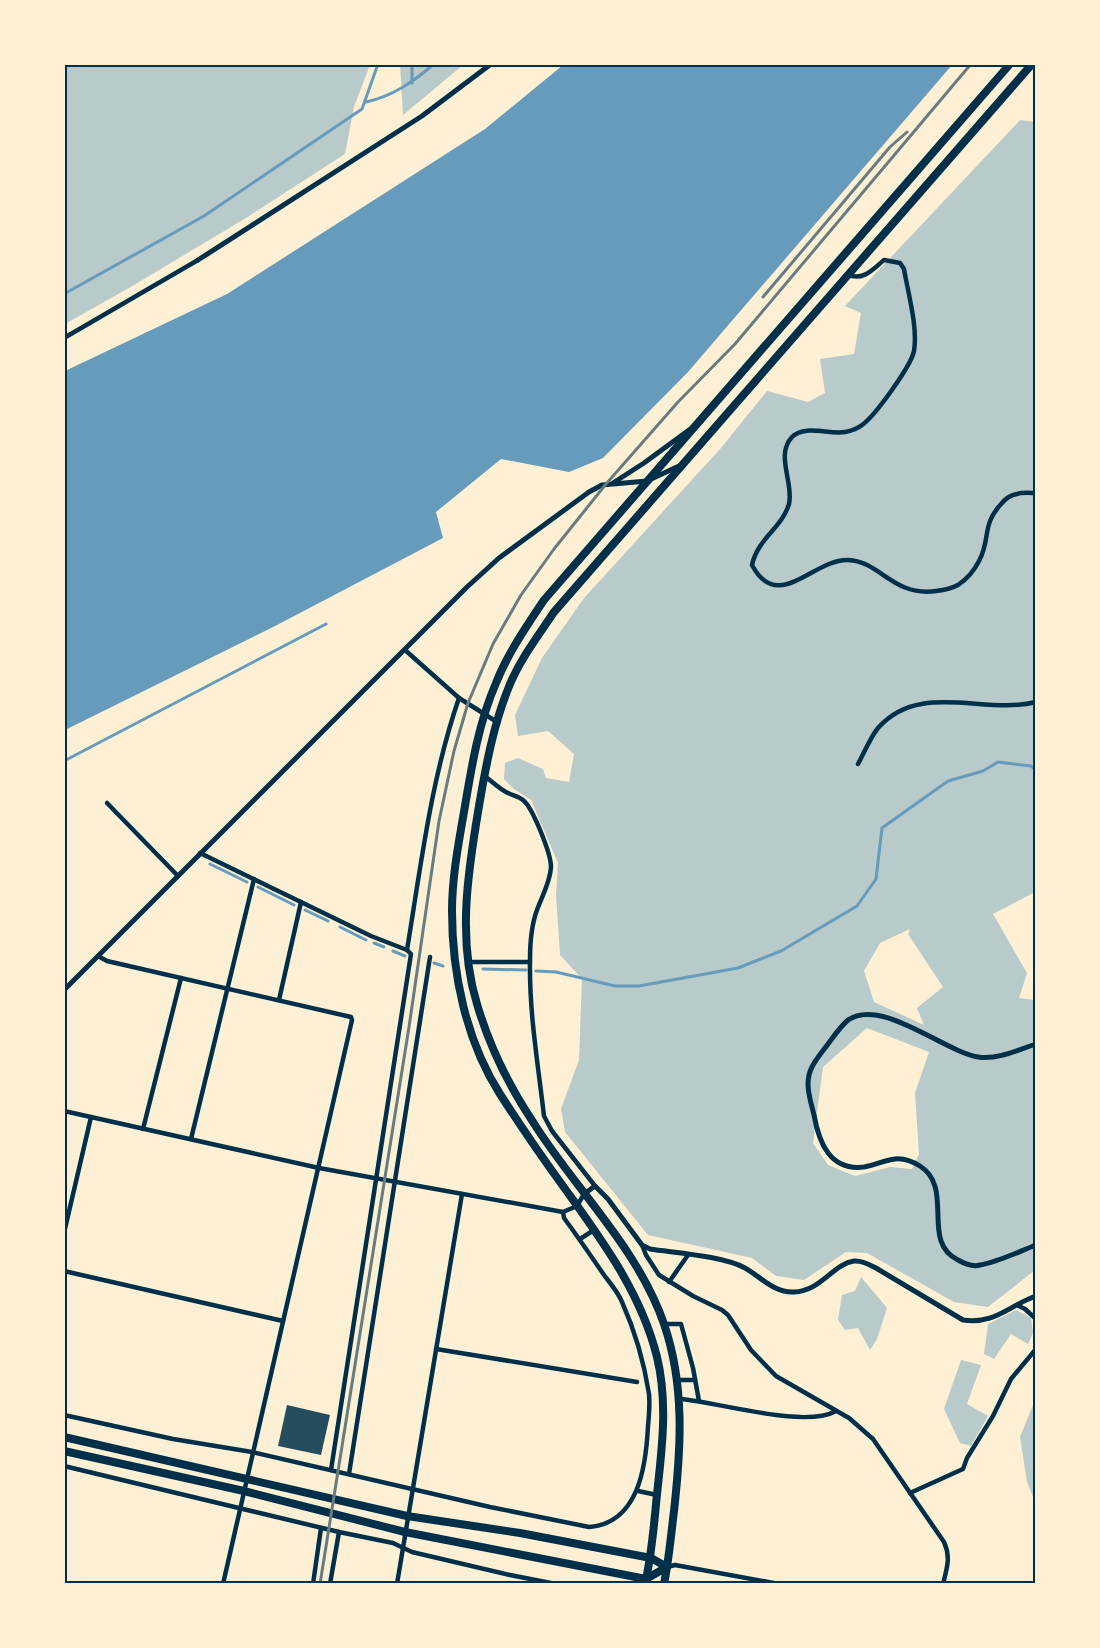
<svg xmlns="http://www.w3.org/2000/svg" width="1100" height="1648" font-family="Barlow,sans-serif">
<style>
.green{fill:#b9caca;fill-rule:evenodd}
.water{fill:#669bbc}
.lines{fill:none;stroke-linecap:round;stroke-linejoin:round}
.stream{stroke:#669bbc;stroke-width:3}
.building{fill:#264d5e}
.minor{stroke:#003049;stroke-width:4.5}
.tertiary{stroke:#003049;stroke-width:5}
.trunk{stroke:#003049;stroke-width:8}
.rail{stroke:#657d81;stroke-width:3}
.neatline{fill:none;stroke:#003049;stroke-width:2}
</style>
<rect width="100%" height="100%" fill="#fdf0d5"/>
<g class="green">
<polygon points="400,64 463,64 463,65 403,115"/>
<polygon points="64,65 65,64 370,65 354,107 345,154 246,218 129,288 65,324"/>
<path d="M 1020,120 L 1035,122 L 1035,892 L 993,914 L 1027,973 L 1019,998 L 1035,1000 L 1035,1270 L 988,1307 L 954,1302 L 867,1253 L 846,1252 L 804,1280 L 776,1276 L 752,1258 L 648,1235 L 565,1132 L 561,1109 L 579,1060 L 582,979 L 560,955 L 556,895 L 558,863 L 531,800 L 514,789 L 504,779 L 505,763 L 518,758 L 543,769 L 546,778 L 569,782 L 574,754 L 548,731 L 518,736 L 515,715 L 542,658 L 584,598 L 721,448 L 767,391 L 808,402 L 825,393 L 820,359 L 854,354 L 861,313 L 845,306 ZM 910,929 L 908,934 L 943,987 L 917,1008 L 924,1025 L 874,1002 L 864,971 L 880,943 ZM 867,1028 L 929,1052 L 915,1093 L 919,1154 L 912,1169 L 890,1167 L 855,1176 L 828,1165 L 813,1143 L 823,1067 Z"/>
<polygon points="861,1277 887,1308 877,1339 870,1350 858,1328 845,1330 838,1320 842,1295 855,1291"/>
<polygon points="1016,1310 1031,1318 1033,1333 1028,1344 1011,1334 994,1359 984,1354 988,1324"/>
<polygon points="961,1360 981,1365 967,1404 988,1416 971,1446 960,1443 944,1409"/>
<polygon points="1035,1400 1035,1502 1027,1482 1020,1437"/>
</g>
<polygon class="water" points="563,65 952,65 688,372 603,458 569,472 501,459 436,512 443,538 277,625 65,730 65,371 227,294 485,129"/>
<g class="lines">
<g class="stream">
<polyline points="412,64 412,83"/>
<path d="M 366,102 C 393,96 413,82 434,64"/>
<polyline points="64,294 204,216 362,109 378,64"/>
<polyline points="64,761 326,624"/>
<polyline points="210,864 247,882"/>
<polyline points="258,887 294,905"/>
<polyline points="305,910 328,921"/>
<polyline points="340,927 366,940"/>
<polyline points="374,943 384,947"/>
<polyline points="393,951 405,956"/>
<polyline points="434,963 443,966"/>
<polyline points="483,969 526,970"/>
<polyline points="536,971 556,972 615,986 639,986 738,968 781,951 857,906 876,879 882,828 948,781 983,771 998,762 1031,766 1036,770"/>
</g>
</g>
<polygon class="building" points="287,1405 330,1415 321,1455 278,1446"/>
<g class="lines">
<g class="minor">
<path d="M 848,275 C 864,281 873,269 884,260 L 900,263 L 904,269 C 908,293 918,327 914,351 C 911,366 875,416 862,425 C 857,429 851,431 845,432 C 829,435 805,424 792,437 C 775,455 794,483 789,504 C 782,528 758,538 752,565 C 778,614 813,559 848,560 C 880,561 893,597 936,591 C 944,590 951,589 958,585 C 967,579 974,571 979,561 C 991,539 981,525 1002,503 C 1006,498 1011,495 1017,494 C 1023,492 1030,493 1036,493"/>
<polyline points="64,338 198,260"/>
<polyline points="405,650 459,698 497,722"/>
<path d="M 858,764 C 864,753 870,738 878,728 C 919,681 984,715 1036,702"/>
<path d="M 484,776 C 492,781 498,788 506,792 C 511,795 518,796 523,800 C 533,808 551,854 551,867 C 550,883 542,896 537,910 C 531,926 530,944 530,960 C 529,1012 538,1064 544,1116 L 552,1131 L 595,1186"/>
<polyline points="107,803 178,876"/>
<polyline points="200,853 371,936 407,950 411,954 331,1470"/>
<path d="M 407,950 C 421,865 431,779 459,698"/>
<polyline points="98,956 107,961 351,1017 352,1020 223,1584"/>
<polyline points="468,962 530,962"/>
<polyline points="279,1000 301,902"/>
<path d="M 64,1111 L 319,1168 L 563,1212 L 564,1218 C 578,1237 591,1256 604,1275 C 610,1283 618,1292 622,1302 C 635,1331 644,1362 649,1394 C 650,1405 649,1416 648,1426 C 646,1466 639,1523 589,1527 L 490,1507 L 252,1452 L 173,1439 L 64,1415"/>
<polyline points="143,1129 181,978"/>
<polyline points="191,1139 254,879"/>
<polyline points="563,1212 577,1206 584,1194"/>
<polyline points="64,1233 91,1117"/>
<polyline points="580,1239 594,1230"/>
<path d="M 642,1245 L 646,1255 L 659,1275 L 693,1296 L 722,1310 L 728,1315 L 751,1350 L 776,1376 L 849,1418 L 873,1439 L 944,1542 C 951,1557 947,1568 943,1584"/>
<polyline points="64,1271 283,1321"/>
<polyline points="669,1282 688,1255"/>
<polyline points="1017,1305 1025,1309 1036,1319"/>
<polyline points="664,1324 681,1324 693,1368 699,1401"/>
<polyline points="436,1349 637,1382"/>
<polyline points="678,1380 695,1380"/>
<path d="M 680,1399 C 719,1402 804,1429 836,1411"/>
<polyline points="64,1466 339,1532 393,1543 412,1552 510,1575 556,1584"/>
<polyline points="349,1474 430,957"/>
<polyline points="638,1491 657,1495"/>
<polyline points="910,1493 963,1469 967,1458 993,1416 1011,1379 1036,1349"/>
<polyline points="667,1567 675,1565 779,1584"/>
<polyline points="313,1584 321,1528"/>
<polyline points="330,1584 339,1532"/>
<polyline points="397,1584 462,1194"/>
</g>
<g class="tertiary">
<polyline points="198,260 422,116 491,64"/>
<polyline points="613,483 644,463 689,430"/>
<polyline points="64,990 467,587 499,558 589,492 602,485 647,481 679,466"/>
<path d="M 1036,1044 C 1018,1050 997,1060 978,1057 C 943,1051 881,997 848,1020 C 840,1027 834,1036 828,1044 C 823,1051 816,1059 812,1067 C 804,1082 810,1099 814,1115 C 819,1143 830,1171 864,1167 C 886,1163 896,1151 920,1166 C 955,1188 920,1242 958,1260 C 965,1264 973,1267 980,1265 C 998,1262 1018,1252 1036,1245"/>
<path d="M 584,1194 L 595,1186 L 608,1199 L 642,1245 L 650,1249 C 676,1253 723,1256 745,1268 C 761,1277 774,1293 794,1292 C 821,1291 833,1264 854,1261 C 862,1260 870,1265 876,1268 L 963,1320 C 994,1325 1008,1306 1036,1296"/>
</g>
<g class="trunk">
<polyline points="64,1437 407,1516 520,1533 651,1558 667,1567"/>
<polyline points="64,1451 244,1491 405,1532 646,1579 667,1567"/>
<path d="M 645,1584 C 652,1554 654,1524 657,1494 C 662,1449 668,1402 657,1357 C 641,1292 601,1239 563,1186 C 541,1156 520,1125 500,1094 C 466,1041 452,973 452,911 C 452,876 459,841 465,806 C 472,764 479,722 496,683 C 508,653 526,627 544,600 L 1010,64"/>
<path d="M 664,1584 C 669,1559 671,1535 674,1511 C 681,1448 685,1385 664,1324 C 638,1248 575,1189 533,1122 C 509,1086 489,1045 477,1004 C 457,939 468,871 479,806 C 486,765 494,722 510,684 C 521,658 538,636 554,612 L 1032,64"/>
</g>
<g class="rail">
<polyline points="763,297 890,147 907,132"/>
<polyline points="320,1584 409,1027 439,821 454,751 468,703 493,644 521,595 554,549 606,484 678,402 735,344 971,64"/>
</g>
</g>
<rect width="1100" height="1648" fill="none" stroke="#fdf0d5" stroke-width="132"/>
<rect x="66" y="66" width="968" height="1516" class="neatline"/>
</svg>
